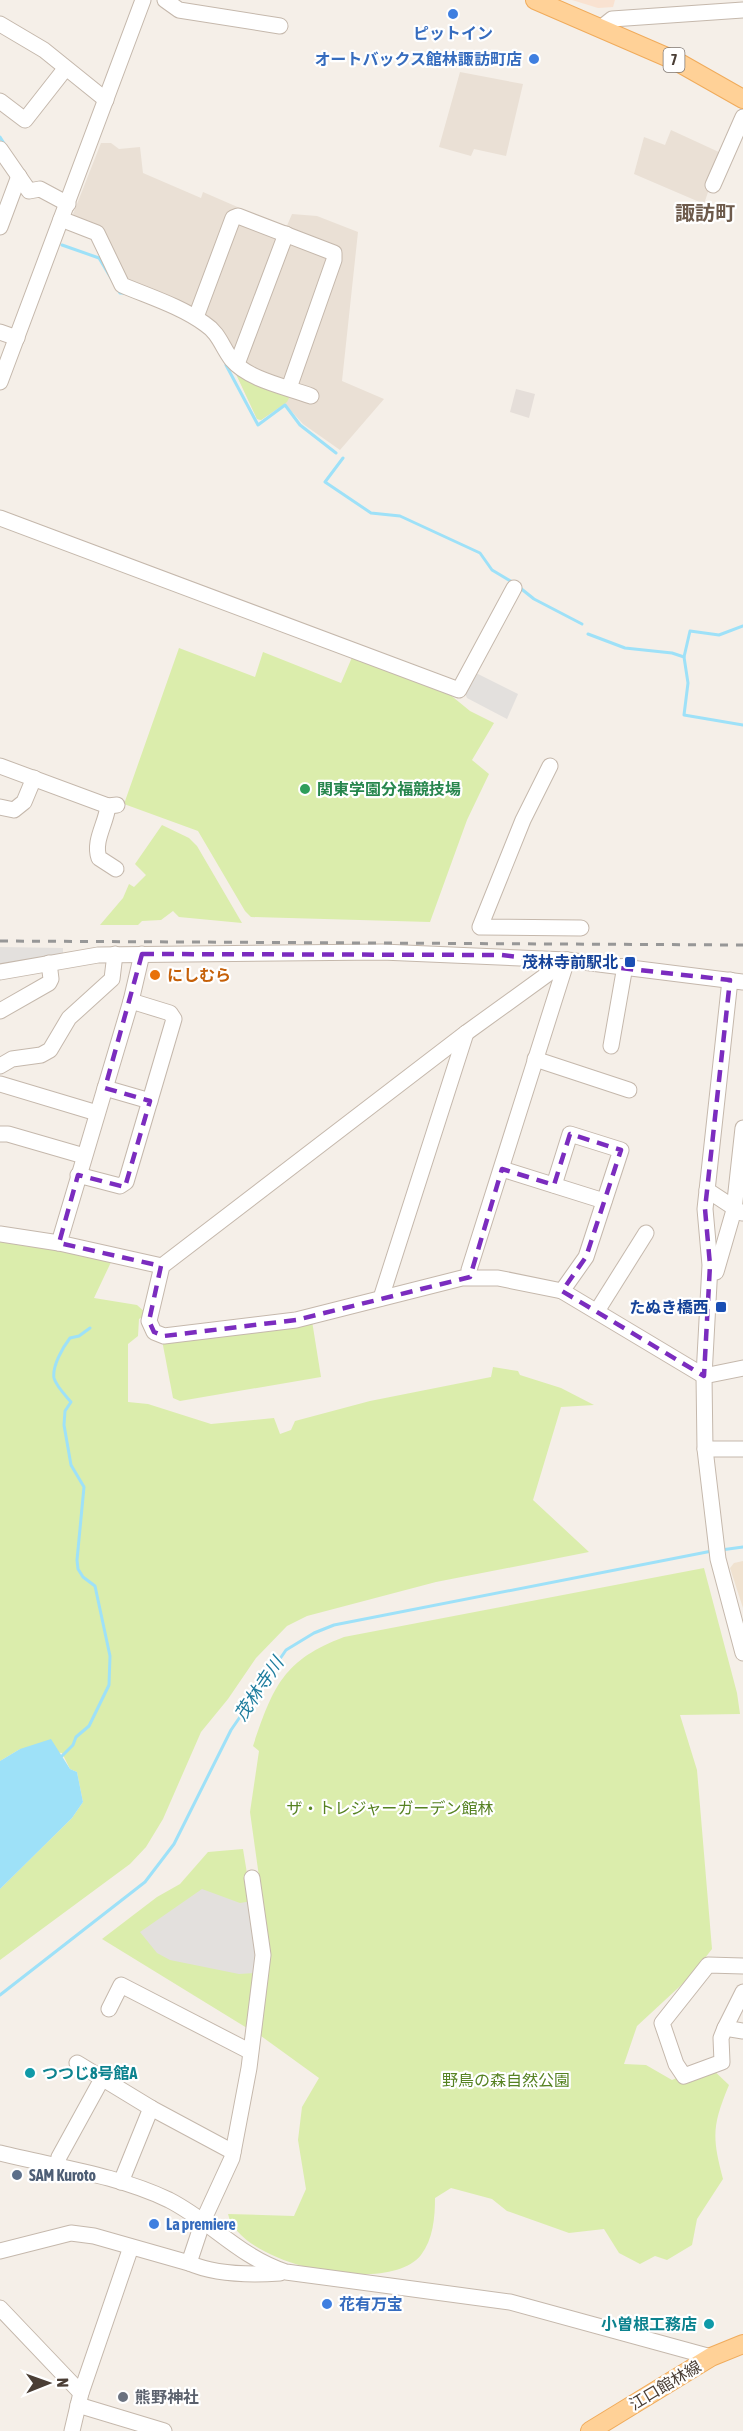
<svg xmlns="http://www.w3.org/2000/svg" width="743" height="2431" font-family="'Asap Condensed','Noto Sans JP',sans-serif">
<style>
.residential{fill:#eae0d5}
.commercial{fill:#f9e2d1}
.industrial{fill:#e5ded9}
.education{fill:#f0e2d0}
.green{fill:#dbedac}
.parking{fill:#e3e0dd}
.water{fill:#9ee1f8}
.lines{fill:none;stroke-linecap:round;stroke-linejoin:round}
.stream{stroke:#9ee1f8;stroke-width:3}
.minor-casing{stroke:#c5b8ac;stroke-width:17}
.major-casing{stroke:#f0ab5b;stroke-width:20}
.minor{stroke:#fff;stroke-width:15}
.major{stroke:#ffd197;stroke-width:18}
.rail{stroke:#979797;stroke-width:3;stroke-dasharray:8 8;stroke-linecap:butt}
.marked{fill:none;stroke:#7b2cbf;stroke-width:4.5;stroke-dasharray:12 8;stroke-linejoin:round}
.shop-dot{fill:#3f7fe0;stroke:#fff;stroke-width:2}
.leisure-dot{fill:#2e9e5b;stroke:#fff;stroke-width:2}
.transit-dot{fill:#1a4fb4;stroke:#fff;stroke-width:2}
.food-dot{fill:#e8710a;stroke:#fff;stroke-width:2}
.culture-dot{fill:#0f9aa8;stroke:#fff;stroke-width:2}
.service-dot{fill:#5c6f8a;stroke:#fff;stroke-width:2}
.worship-dot{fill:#6b7280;stroke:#fff;stroke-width:2}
.labels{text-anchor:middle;stroke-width:4.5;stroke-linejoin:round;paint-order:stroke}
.shield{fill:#fff;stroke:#807872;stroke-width:1.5}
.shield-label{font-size:15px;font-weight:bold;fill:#4a3e35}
.shop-label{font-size:16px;font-weight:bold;fill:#366cbe;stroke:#fff;text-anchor:start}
.leisure-label{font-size:16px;font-weight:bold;fill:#27864d;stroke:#fff;text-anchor:start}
.transit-label{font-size:16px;font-weight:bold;fill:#164399;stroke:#fff;text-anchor:end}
.food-label{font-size:16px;font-weight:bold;fill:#c56008;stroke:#fff;text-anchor:start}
.park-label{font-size:16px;fill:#568222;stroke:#fff}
.culture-label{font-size:16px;font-weight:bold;fill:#0d838f;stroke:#fff;text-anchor:start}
.service-label{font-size:16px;font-weight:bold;fill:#4e5e75;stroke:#fff;text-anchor:start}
.street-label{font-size:16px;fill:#4a3e35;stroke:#fff}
.worship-label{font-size:16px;font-weight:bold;fill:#5b616d;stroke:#fff;text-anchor:start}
.water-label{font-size:18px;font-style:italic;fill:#1f7d9e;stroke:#fff}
.quarter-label{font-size:20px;font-weight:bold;fill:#6d5a4b;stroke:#fff}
</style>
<rect width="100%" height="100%" fill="#f5efe8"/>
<g class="residential">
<polygon points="460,72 523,84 506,156 474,149 471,156 439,147"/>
<polygon points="671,130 721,153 704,204 634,174 644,137 665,145"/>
<polygon points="101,143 111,143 119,149 140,147 143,173 201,198 203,192 286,228 292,214 317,216 358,232 342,381 384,399 340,450 303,424 285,404 261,420 257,419 236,374 226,364 215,337 123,279 73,214"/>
</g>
<polygon class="commercial" points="572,0 615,0 613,7 598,8"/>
<polygon class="industrial" points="516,389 535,394 529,418 510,412"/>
<polygon class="education" points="743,1561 743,1608 730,1568 734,1563"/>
<g class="green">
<polygon points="236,374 291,394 287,402 261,420 257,419"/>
<polygon points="179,648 255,677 263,652 341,683 353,655 448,693 470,711 494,723 472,760 489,774 467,820 430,922 251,917 245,911 198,831 124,804"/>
<polygon points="162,825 189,838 197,846 242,923 179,917 173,911 161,920 142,921 138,925 100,925 123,898 129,884 134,887 146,875 135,864"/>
<polygon points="0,1239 112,1260 94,1298 137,1305 147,1314 139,1319 138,1336 128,1344 128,1402 148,1404 211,1424 274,1418 280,1434 291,1430 295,1421 370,1401 491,1377 493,1367 518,1371 520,1375 561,1388 594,1405 561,1407 533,1500 589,1552 436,1582 307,1616 287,1626 256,1658 228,1699 201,1732 163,1819 146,1847 130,1864 0,1960 0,1889 72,1818 83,1802 77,1772 70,1769 62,1753 20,1749 0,1761"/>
<polygon points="312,1321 321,1377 180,1401 173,1398 162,1340"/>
<path d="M 704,1568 L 737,1693 L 740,1714 L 680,1715 L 697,1770 L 712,1949 L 690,1977 L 637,2026 L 624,2064 L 646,2065 L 672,2080 L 708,2065 L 729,2085 C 712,2126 712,2137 723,2179 L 697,2219 L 692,2245 L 667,2260 L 655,2256 L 640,2264 L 619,2253 L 604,2229 L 569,2233 L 507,2211 L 492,2199 L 451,2188 L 435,2198 C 435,2218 433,2239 421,2255 C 388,2297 239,2265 228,2214 L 294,2216 L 306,2189 L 298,2140 L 302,2107 L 319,2078 L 261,2036 L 270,1956 L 250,1812 L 259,1751 L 253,1746 C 273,1687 283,1660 344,1637 Z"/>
<polygon points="243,1849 257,1935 258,1956 247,2028 102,1939 157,1897 180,1884 208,1852"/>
</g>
<g class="parking">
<polygon points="474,672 518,694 507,719 467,698 464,691"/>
<polygon points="0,947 63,948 63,954 0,966"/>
<polygon points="202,1889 240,1903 252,1901 257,1935 255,1973 239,1974 170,1960 157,1953 140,1932"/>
</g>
<polygon class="water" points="51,1739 70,1769 77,1772 83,1802 72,1818 0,1889 0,1761 20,1749"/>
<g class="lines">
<g class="stream">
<polyline points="0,137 5,145"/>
<polyline points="62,245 99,258 120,293 125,293"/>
<polyline points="226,365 258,425 285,405 300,425 336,453"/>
<polyline points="343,458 325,482 371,513 400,516 480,553 492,570 514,583"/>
<polyline points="519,587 534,599 582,624"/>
<polyline points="588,634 625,648 672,653 684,657 688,683 684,715 743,725"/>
<polyline points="684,657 690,631 719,635 743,626"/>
<polyline points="721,1550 743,1547"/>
<path d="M 62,1756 L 73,1745 L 76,1737 L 89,1726 L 109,1685 L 110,1656 L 95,1586 L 83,1577 L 78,1569 L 77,1560 L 84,1487 L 71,1465 L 64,1425 L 65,1411 L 71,1402 C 66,1396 56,1386 54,1378 C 52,1366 63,1347 70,1338 L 79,1336 L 90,1328"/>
<polyline points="0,1995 145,1882 174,1844 231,1730 286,1650 314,1633 334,1625 712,1551"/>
</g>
<g class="minor-casing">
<g id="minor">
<polyline points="165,0 179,10 280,26"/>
<polyline points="0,24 44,50 106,100"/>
<polyline points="602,27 612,19 743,10"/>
<polyline points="0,101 25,120 65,69"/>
<polyline points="0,149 29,191 40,189 68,204"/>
<polyline points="713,185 743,117"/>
<path d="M 61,219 L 97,233 L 122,285 C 150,297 180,306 205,324 C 219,333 222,347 232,360 C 249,380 287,387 311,396"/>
<polyline points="0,227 19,176"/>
<polyline points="196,317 233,218 238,216 334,253 334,260 289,388"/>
<polyline points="0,332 17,338"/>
<polyline points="237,364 286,234"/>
<polyline points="0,382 143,0"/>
<polyline points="0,518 459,690 514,588"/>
<polyline points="0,766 108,806 117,805"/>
<polyline points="550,766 523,820 480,927 581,928"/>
<path d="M 108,806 C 106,824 93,841 99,858 L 116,869"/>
<polyline points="0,807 14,810 24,802 34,778"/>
<polyline points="567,960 466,1033 162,1266 149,1321 154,1332 164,1336 296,1320 462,1278 498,1278 562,1291 704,1376 743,1368"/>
<polyline points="0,972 98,955 382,952 567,960 743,982"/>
<polyline points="730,980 705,1209 710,1265 704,1376 705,1449 718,1559 743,1653"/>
<polyline points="0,1011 49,983 51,979 49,963"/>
<polyline points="611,1046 625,966"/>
<polyline points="535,1059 629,1090"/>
<polyline points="0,1066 12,1059 41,1055 50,1050 69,1018 112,979 115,954"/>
<polyline points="0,1084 97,1113"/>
<polyline points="105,1088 150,1101"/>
<polyline points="0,1134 8,1134 84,1156"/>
<polyline points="502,1169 604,1201"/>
<polyline points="78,1175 120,1186 126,1182 174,1019 170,1013 131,1001"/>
<polyline points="554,1185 570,1134 621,1150 586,1257 562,1291"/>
<polyline points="707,1190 742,1213"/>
<polyline points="0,1234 59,1243 162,1266"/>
<polyline points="59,1243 131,1001 142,954"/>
<polyline points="716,1272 734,1210 743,1128"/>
<polyline points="470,1277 469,1270 567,960"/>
<polyline points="381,1298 466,1033"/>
<polyline points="597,1311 646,1233"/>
<polyline points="705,1449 743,1449"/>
<polyline points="743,1966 708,1965 662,2023 676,2064 684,2076 722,2062 721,2038 725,2028 743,2031"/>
<polyline points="109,2009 121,1985 249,2051"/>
<polyline points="725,2028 743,1992"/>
<polyline points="77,2063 151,2108 233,2152"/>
<path d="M 0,2153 C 56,2167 117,2175 169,2200 C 212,2222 238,2256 286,2272 L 510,2302 L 711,2357"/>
<polyline points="57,2167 59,2157 103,2077"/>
<polyline points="121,2182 151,2108"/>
<polyline points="0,2251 71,2233 94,2236 189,2263 203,2221 232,2158 249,2068 263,1955 252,1878"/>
<path d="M 189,2263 C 216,2275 251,2275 280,2273"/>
<polyline points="0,2308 81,2393"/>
<polyline points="78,2405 164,2431"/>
<polyline points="72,2431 81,2393 131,2247"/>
</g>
</g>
<g class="major-casing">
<g id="major">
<polyline points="535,0 676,61 743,99"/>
<polyline points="590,2431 711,2357 743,2344"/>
</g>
</g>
<use href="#minor" class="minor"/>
<use href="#major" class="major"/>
<polyline class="rail" points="0,941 743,945"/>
</g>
<path class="marked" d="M 142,954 L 501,955 L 730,980 L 705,1209 L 710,1265 L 704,1376 L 562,1291 L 586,1257 L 621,1150 L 570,1134 L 554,1185 L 502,1169 L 470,1277 L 296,1320 L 164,1336 L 154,1332 L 149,1321 L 161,1266 L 59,1243 L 78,1175 L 125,1187 L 150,1101 L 105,1088 Z"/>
<g class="shop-dot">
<circle cx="453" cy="14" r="6"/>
<circle cx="534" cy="59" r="6"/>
<circle cx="154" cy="2224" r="6"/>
<circle cx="327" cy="2304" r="6"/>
</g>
<circle class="leisure-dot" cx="305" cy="789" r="6"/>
<g class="transit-dot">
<rect x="624" y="956" width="12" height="12" rx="3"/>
<rect x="715" y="1301" width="12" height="12" rx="3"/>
</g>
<circle class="food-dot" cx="155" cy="975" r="6"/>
<g class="culture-dot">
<circle cx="30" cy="2073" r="6"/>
<circle cx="709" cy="2324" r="6"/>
</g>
<circle class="service-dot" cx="17" cy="2175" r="6"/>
<circle class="worship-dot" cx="123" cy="2397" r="6"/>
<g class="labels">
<rect class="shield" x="663.5" y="48" width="21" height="24" rx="4.5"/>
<g class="shield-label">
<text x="674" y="65">7</text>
</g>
<g class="shop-label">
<text x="453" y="39" text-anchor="middle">ピットイン</text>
<text x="522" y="65" text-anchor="end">オートバックス館林諏訪町店</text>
<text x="166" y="2230">La premiere</text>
<text x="339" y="2310">花有万宝</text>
</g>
<g class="leisure-label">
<text x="317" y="795">関東学園分福競技場</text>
</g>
<g class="transit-label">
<text x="618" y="968">茂林寺前駅北</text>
<text x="709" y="1313">たぬき橋西</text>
</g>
<g class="food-label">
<text x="167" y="981">にしむら</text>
</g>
<g class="park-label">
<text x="390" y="1814">ザ・トレジャーガーデン館林</text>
<text x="506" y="2086">野鳥の森自然公園</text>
</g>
<g class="culture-label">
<text x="42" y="2079">つつじ8号館A</text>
<text x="697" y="2330" text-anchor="end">小曽根工務店</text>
</g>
<g class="service-label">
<text x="29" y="2181">SAM Kuroto</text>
</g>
<g class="street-label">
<text transform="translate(665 2385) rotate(-31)" y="6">江口館林線</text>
</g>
<g class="worship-label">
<text x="135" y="2403">熊野神社</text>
</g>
<g class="water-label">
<text transform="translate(259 1689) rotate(-56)" y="6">茂林寺川</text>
</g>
<g class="quarter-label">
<text x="705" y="220">諏訪町</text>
</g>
</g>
<g transform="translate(48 2383) rotate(89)" stroke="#ffffff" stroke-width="4.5" paint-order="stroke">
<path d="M0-4.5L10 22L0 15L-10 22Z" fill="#4a3e35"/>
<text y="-9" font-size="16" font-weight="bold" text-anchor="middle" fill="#4a3e35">N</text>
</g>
</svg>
